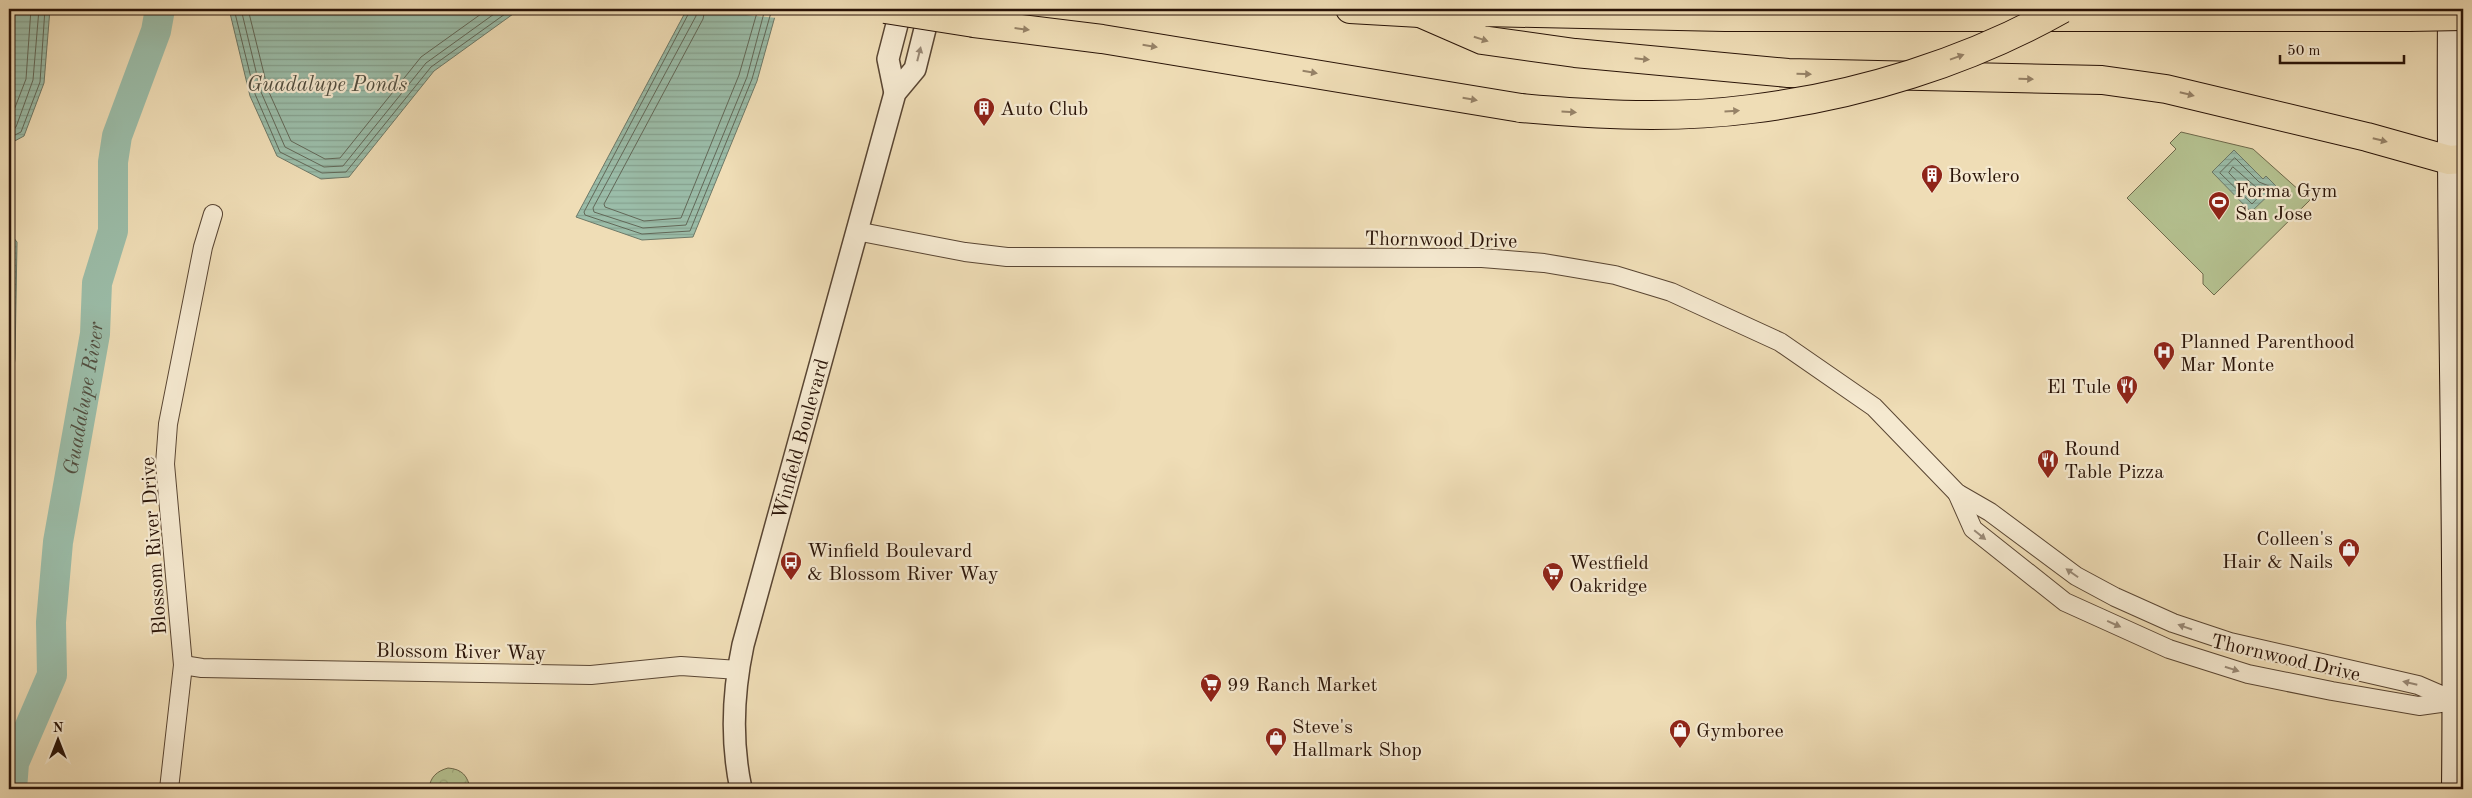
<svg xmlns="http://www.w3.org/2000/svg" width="2472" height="798" font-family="'Old Standard TT',serif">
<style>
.grass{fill:#b5c291;stroke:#6f6a4c}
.park{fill:url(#park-crowns);stroke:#6f6a4c}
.water{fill:url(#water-rules);stroke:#6d7968}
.pier{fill:#efddb6}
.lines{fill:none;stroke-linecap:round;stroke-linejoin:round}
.shore{stroke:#626858;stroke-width:1}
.river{stroke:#9bbda9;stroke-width:30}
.minor-casing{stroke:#5a4633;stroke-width:20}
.tertiary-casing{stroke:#5a4633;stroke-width:24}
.secondary-casing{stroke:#291307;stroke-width:26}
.motorway-casing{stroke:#291307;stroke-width:30}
.minor{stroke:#f5e9d0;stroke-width:18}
.tertiary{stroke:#f5e9d0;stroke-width:21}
.secondary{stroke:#f5e9d0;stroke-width:24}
.motorway{stroke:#efddb6;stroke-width:28}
.motorway-bridge-casing{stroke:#291307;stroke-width:30;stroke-linecap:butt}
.motorway-bridge{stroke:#efddb6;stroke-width:28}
.oneway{fill:#968267}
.oneway2{fill:#998976}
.labels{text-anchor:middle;stroke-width:4.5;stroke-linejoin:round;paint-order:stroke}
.poi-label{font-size:20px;fill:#291307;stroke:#f5e9d0;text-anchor:start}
.street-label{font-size:20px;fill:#291307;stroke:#f5e9d0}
.water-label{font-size:21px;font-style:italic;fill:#514e40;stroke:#f5e9d0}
</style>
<defs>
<pattern id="park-crowns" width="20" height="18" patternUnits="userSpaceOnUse" patternTransform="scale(1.25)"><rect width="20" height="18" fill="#b5c291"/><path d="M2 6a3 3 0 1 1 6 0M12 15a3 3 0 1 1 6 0" fill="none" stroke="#9ca67c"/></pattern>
<pattern id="water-rules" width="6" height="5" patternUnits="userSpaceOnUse" patternTransform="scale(1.25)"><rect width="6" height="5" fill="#9bbda9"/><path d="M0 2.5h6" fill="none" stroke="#86a290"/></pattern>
</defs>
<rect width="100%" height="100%" fill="#efddb6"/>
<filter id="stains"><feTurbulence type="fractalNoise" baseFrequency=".004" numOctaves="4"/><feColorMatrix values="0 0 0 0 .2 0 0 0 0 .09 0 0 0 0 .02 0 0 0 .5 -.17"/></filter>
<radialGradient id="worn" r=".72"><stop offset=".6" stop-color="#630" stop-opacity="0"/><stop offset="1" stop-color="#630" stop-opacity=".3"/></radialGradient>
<polygon class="grass" points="2181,132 2253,149 2310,200 2214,295 2203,284 2203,274 2127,198 2176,149 2170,143"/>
<path class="park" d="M 448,768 C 462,769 468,776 470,789 L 429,789 C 430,777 437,771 448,768 Z"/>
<g class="water">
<polygon points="9,9 50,9 44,83 24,136 9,144"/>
<polygon points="229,9 520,9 434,71 349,177 321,179 277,156 250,96"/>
<polygon points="687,9 777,9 757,81 693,237 642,240 576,217"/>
<polygon points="2234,150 2263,179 2266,176 2277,187 2251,212 2212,172"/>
<polygon points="9,232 17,242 15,359 9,404"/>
</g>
<polygon class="pier" points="684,9 780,9 777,18"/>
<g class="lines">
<g class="shore">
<polyline points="234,9 255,94 280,152 322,173 346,172 431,67 512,9"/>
<polyline points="241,9 261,92 285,147 324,167 343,166 426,63 501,9"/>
<polyline points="248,9 268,90 291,141 325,159 340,158 421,57 488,9"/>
<polyline points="691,9 584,212 585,215 642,234 690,231 752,79 772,9"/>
<polyline points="697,9 696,16 593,208 594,212 643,228 686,225 747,77 765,9"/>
<polyline points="705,9 703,19 604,204 605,207 644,221 681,218 739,75 758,9"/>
<polyline points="9,123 26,79 31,9"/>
<polyline points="9,131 16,127 33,80 39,9"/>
<polyline points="9,138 21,132 40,82 45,9"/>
<polygon points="2235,158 2259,182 2269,186 2252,204 2220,173"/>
<polygon points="2233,167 2257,188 2253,195 2250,195 2229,173"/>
<polyline points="9,240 12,245 9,369"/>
</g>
<path class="river" id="s1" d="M 12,789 L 14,763 L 52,675 L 51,622 L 58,542 L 95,334 L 97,283 L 113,231 L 113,162 L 117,136 L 156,31 L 160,9"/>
<g class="minor-casing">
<g id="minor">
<polyline points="856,231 965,252 1007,257 1482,258 1544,263 1615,275 1671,292 1780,342 1874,407 1957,493 1990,512 2076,576 2115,597 2173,623 2230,642 2418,685 2455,701 2463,702"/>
<polyline points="1957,493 1973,529 2065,602 2169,649 2248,674 2332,691 2419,706 2455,701"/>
<polyline points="183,665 202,668 591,675 681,666 738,670"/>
<polyline points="169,789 183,665 165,464 168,424 203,247 213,214"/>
</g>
</g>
<g class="tertiary-casing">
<g id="tertiary">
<polyline points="895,93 888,59 901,9"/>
<path id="s2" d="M 741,789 C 731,742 733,692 743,645 L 895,93 L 915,69 L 930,9"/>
</g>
</g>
<g class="secondary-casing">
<path id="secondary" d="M 2450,9 C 2448,269 2457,529 2454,789"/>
</g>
<g class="motorway-casing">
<g id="motorway">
<polyline points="1350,9 1420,13 1483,12 1725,17 2409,17"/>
<polyline points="1420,13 1482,40 1575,53 1788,73 2102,80 2166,89 2367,137 2449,160 2463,159"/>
<polyline points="974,23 1102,39 1521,108"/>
</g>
</g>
<use href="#minor" class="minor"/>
<use href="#tertiary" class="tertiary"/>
<use href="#secondary" class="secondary"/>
<use href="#motorway" class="motorway"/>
<g class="motorway-bridge-casing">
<g id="motorway-bridge">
<polyline points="885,9 974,23"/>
<polyline points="2409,17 2463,16"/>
<path d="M 1521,108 C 1596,115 1675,119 1751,109 C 1858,96 1968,62 2062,9"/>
</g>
</g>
<use href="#motorway-bridge" class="motorway-bridge"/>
</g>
<defs><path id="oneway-solid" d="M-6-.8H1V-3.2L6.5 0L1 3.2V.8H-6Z" transform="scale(1.25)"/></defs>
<g class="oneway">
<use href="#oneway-solid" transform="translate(1022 29) rotate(7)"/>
<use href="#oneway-solid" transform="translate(1481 39) rotate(17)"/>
<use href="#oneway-solid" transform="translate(1150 46) rotate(9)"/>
<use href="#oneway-solid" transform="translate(1957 57) rotate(-20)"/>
<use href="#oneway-solid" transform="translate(1642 59) rotate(6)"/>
<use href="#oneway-solid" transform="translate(1310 72) rotate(10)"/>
<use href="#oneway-solid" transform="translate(1804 74) rotate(2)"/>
<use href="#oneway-solid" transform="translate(2026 79) rotate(1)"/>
<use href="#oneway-solid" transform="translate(2187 94) rotate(14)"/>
<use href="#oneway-solid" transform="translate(1470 99) rotate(10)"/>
<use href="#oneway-solid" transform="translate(1732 111) rotate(-3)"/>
<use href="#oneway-solid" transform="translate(1569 112) rotate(4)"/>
<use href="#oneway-solid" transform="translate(2380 140) rotate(14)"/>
</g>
<g class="oneway2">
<use href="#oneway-solid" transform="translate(919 54) rotate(-76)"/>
<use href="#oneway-solid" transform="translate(1980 535) rotate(39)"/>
<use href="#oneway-solid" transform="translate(2072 573) rotate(-145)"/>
<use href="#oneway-solid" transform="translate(2114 624) rotate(24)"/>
<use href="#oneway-solid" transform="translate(2185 627) rotate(-161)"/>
<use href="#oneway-solid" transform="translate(2232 669) rotate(18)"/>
<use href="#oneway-solid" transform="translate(2410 683) rotate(-167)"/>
</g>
<defs>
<g id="building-pin" transform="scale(1.125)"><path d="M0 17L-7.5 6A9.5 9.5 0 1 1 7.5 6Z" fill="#8f2418" stroke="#f5e9d0"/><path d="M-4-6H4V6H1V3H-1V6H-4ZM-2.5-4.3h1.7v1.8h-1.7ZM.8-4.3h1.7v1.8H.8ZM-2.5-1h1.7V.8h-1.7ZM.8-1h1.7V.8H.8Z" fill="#fff"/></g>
<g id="stadium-pin" transform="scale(1.125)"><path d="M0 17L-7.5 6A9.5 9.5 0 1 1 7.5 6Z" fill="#8f2418" stroke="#f5e9d0"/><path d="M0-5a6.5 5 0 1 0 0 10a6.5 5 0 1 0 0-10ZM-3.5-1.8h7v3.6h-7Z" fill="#fff"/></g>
<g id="hospital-pin" transform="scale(1.125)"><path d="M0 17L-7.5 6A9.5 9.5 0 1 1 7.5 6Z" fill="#8f2418" stroke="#f5e9d0"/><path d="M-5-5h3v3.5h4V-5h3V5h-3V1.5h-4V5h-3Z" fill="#fff"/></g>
<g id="restaurant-pin" transform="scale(1.125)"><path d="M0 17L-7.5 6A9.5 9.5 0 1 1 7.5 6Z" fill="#8f2418" stroke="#f5e9d0"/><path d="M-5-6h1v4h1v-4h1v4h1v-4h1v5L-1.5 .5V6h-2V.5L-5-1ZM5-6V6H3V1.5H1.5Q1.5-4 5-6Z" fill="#fff"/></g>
<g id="shop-pin" transform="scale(1.125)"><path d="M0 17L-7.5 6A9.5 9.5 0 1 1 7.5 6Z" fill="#8f2418" stroke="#f5e9d0"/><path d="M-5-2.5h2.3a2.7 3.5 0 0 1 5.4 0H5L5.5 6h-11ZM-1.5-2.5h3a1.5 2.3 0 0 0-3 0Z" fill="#fff"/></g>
<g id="bus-pin" transform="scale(1.125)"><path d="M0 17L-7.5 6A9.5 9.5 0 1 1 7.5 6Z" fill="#8f2418" stroke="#f5e9d0"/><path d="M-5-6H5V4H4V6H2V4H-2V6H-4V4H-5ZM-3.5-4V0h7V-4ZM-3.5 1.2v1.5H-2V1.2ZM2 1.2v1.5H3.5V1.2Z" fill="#fff"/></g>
<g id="supermarket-pin" transform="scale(1.125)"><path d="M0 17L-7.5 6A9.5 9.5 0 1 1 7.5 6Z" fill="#8f2418" stroke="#f5e9d0"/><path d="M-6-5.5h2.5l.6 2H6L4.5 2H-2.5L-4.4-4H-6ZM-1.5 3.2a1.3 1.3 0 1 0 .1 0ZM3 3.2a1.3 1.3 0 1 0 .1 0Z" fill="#fff"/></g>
</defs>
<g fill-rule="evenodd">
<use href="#building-pin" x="984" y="108"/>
<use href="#building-pin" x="1932" y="175"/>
<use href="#stadium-pin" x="2219" y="202"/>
<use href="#hospital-pin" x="2164" y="352"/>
<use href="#restaurant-pin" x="2127" y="386"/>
<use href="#restaurant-pin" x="2048" y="460"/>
<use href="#shop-pin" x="2349" y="549"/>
<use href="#bus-pin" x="791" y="562"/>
<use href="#supermarket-pin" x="1553" y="573"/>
<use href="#supermarket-pin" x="1211" y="684"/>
<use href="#shop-pin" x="1680" y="730"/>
<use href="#shop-pin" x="1276" y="738"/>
</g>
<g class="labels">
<g class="poi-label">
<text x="1000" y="115">Auto Club</text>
<text x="1948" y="182">Bowlero</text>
<text x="2235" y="197">Forma Gym<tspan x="2235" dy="23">San Jose</tspan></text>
<text x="2180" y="348">Planned Parenthood<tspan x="2180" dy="23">Mar Monte</tspan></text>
<text x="2111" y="393" text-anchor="end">El Tule</text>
<text x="2064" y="455">Round<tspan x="2064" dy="23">Table Pizza</tspan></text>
<text x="2333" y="545" text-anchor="end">Colleen's<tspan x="2333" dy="23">Hair &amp; Nails</tspan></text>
<text x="807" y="557">Winfield Boulevard<tspan x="807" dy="23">&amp; Blossom River Way</tspan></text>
<text x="1569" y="569">Westfield<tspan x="1569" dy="23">Oakridge</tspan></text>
<text x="1227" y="691">99 Ranch Market</text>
<text x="1292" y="733">Steve's<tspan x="1292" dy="23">Hallmark Shop</tspan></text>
<text x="1696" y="737">Gymboree</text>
</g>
<g class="street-label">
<text transform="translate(1441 239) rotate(1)" y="7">Thornwood Drive</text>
<text dy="7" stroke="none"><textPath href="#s2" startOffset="359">Winfield Boulevard</textPath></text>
<text transform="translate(153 546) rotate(-94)" y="7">Blossom River Drive</text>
<text transform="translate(461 651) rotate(1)" y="7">Blossom River Way</text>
<text transform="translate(2286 657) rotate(13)" y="7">Thornwood Drive</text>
</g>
<g class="water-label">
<text x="327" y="91">Guadalupe Ponds</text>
<text dy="7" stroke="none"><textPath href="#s1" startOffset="401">Guadalupe River</textPath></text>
</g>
</g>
<rect width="2472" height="798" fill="none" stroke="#efddb6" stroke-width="30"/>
<rect x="10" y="10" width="2452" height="778" fill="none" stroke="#291307" stroke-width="2.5"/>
<rect x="15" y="15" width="2442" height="768" fill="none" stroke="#291307"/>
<g transform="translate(58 740)" stroke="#f5e9d0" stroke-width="4" paint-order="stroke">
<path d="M0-4L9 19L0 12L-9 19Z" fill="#291307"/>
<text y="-8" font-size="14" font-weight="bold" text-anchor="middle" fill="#291307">N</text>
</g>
<path d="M2280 55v8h124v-8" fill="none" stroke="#291307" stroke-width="2.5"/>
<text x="2287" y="55" font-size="15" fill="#291307" stroke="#f5e9d0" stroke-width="4" paint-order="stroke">50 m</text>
<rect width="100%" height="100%" filter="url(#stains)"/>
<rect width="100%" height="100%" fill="url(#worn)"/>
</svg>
